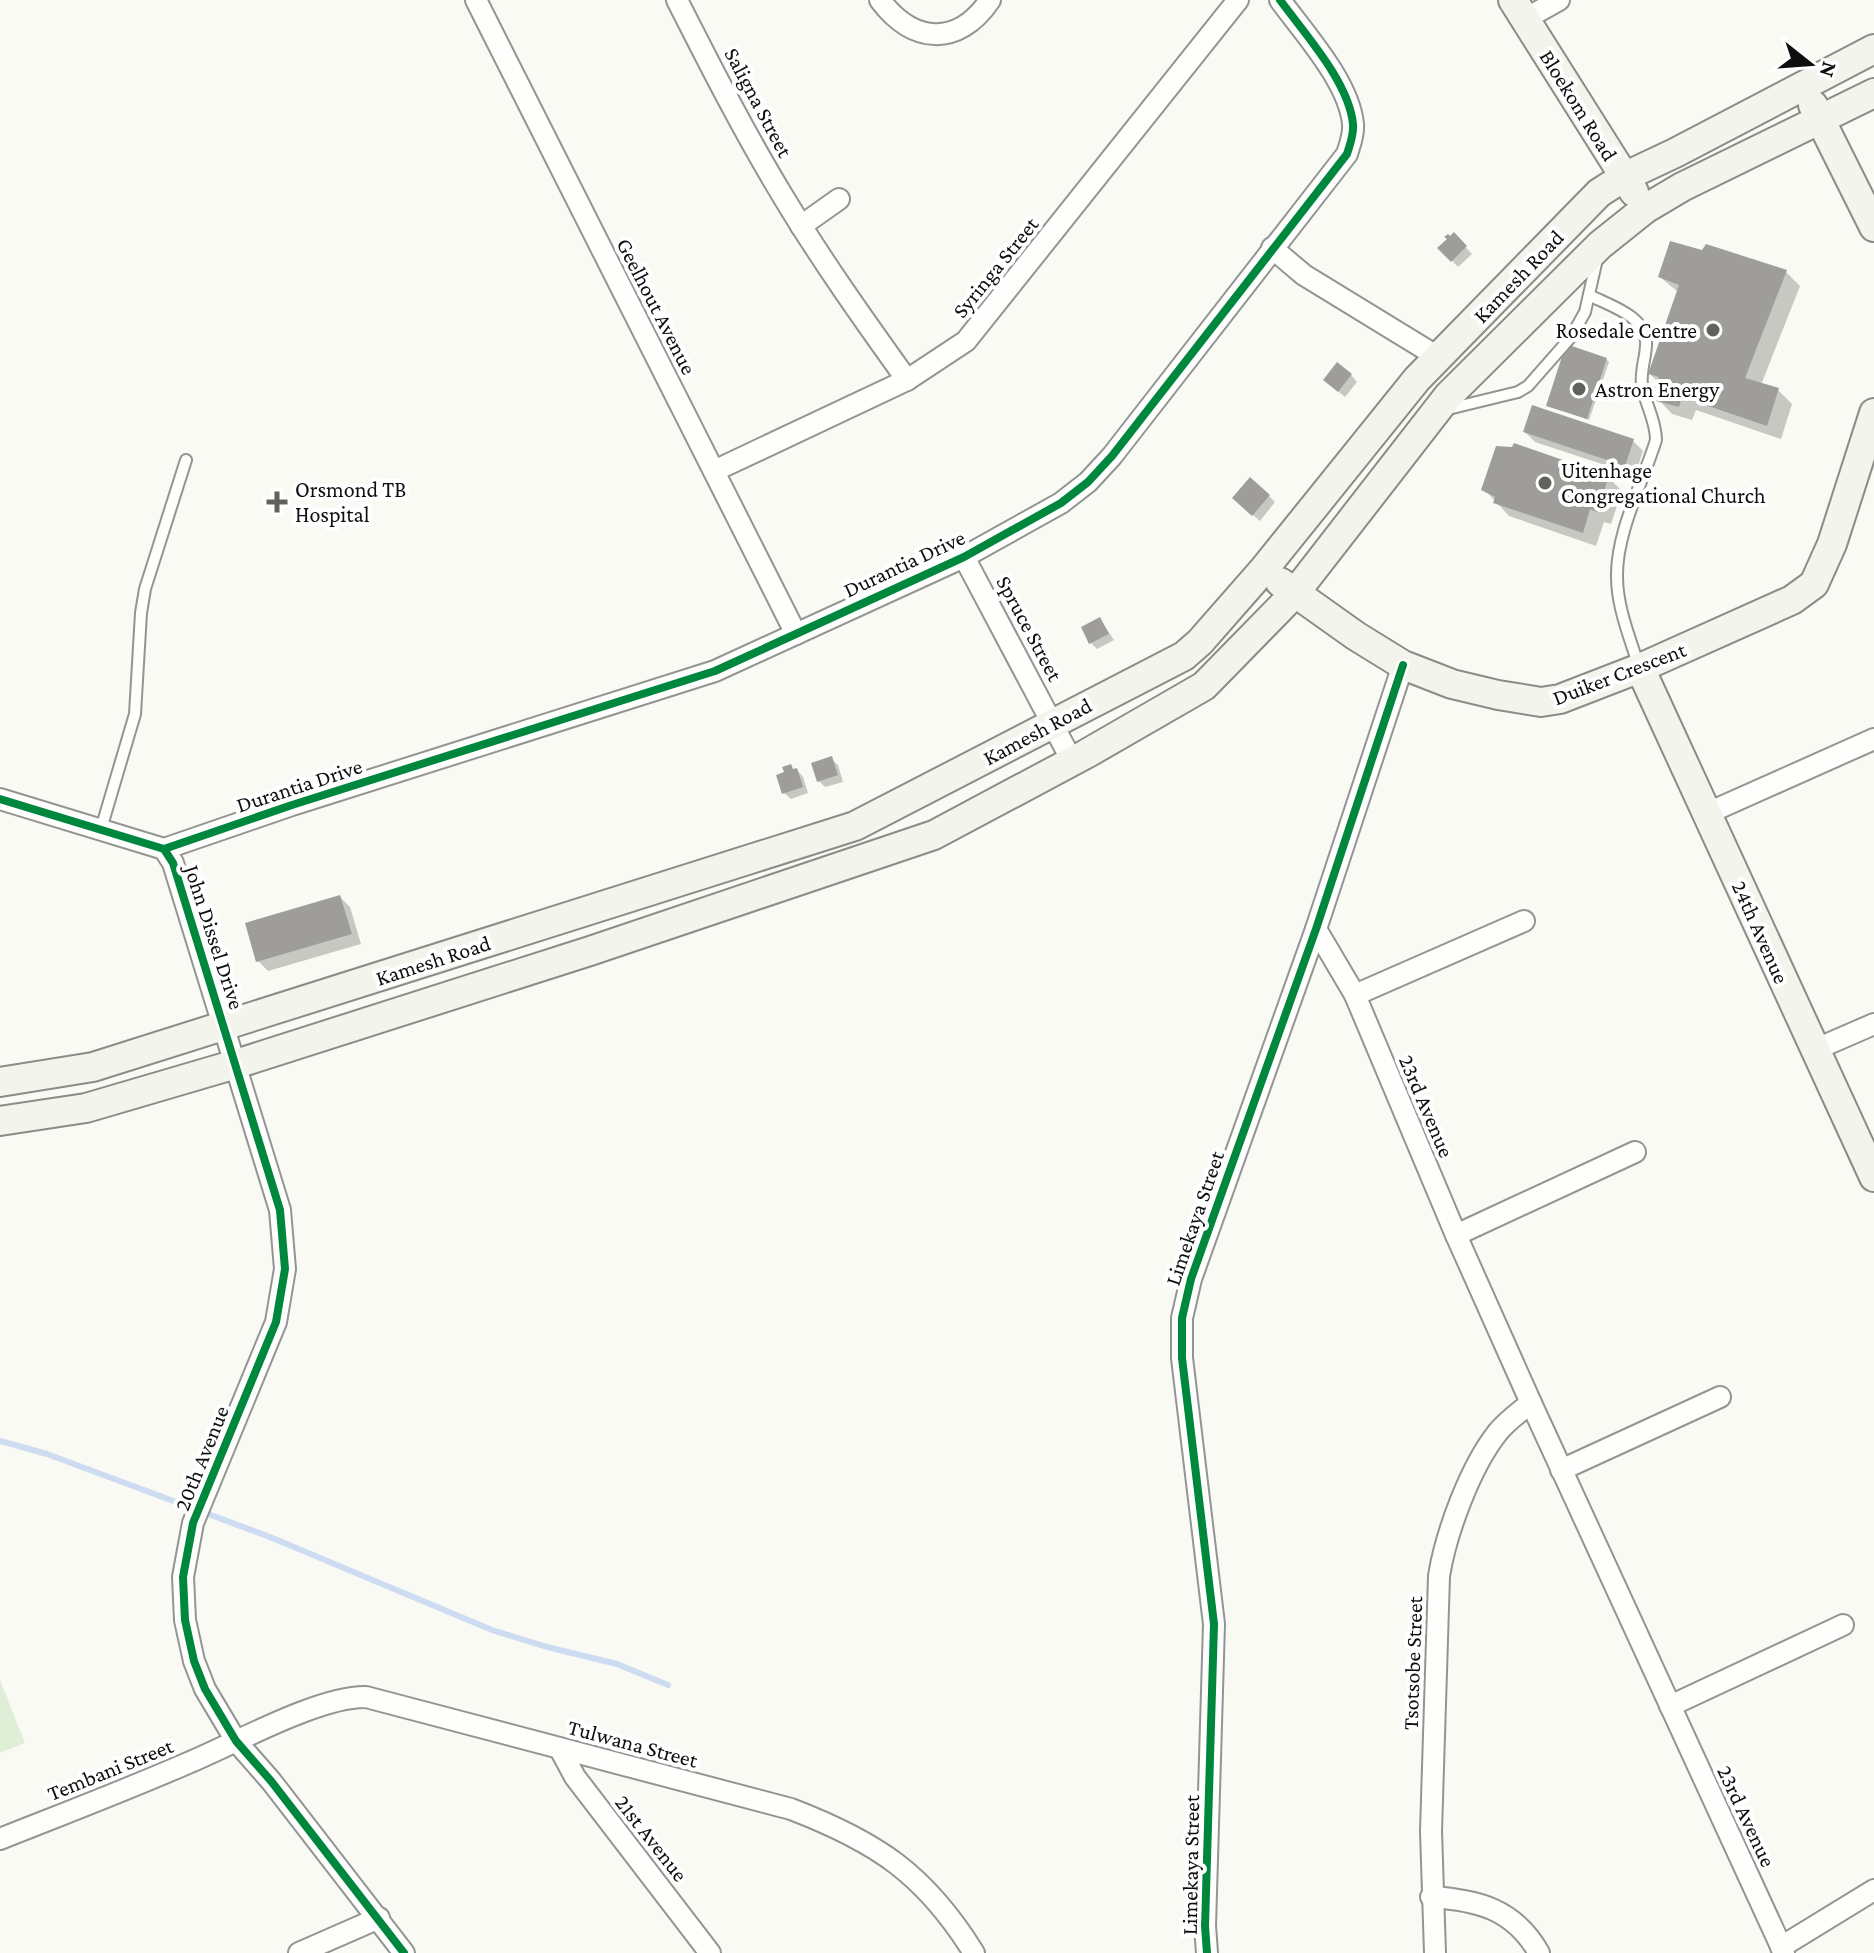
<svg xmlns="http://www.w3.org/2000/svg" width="1874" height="1953" font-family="'Crimson Pro',serif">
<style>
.green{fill:#dfeed6}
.shadow{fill:#0003}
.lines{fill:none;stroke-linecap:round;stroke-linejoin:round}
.stream{stroke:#cedcf1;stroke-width:6}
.building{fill:#9e9d99}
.lane-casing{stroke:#949492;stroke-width:14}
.street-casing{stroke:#949492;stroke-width:24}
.secondary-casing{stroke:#8b8b88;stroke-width:32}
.lane{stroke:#fefefd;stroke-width:10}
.street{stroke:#fefefd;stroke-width:20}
.secondary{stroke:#f3f4ec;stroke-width:28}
.cycleway-casing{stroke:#fff;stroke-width:13}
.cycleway{stroke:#00873e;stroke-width:8}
.poi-dot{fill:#61615e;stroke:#fff;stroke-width:3}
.labels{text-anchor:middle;stroke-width:8;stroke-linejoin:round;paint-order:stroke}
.street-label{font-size:22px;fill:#0e0e0e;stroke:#fff}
.poi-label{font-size:22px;fill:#0e0e0e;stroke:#fff;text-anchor:start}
</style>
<rect width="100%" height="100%" fill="#fafaf4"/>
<polygon class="green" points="0,1680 25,1743 0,1753"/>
<g class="shadow">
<polygon points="1454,235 1472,254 1458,267 1440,248"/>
<polygon points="1786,272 1800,286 1761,385 1778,390 1792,404 1781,439 1696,410 1692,420 1672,414 1659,400 1662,392 1657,387 1659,383 1650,374 1678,292 1660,277"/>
<polygon points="1606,359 1609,362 1589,420 1548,405"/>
<polygon points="1351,375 1357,382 1345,397 1332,386"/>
<polygon points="1525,432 1633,441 1643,451 1635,475 1535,442"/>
<polygon points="1608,477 1622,491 1611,524 1604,522 1596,546 1509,516 1484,489"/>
<polygon points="1269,496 1275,502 1260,521 1241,505"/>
<polygon points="1100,619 1114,640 1097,649 1091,643"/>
<polygon points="831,759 838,765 843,782 825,787 819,781"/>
<polygon points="797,770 803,777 808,793 791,799 784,793"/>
<polygon points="340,897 350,907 361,944 268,971 258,961"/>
</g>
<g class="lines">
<polyline class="stream" points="0,1441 47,1454 270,1537 492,1630 547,1647 617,1664 668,1685"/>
</g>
<g class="building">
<polygon points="1454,232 1467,246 1451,262 1437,248 1447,239 1444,237 1448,234 1450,236"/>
<polygon points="1670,241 1702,250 1706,244 1787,270 1745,378 1779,388 1767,426 1682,397 1679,407 1656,401 1661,390 1655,387 1659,377 1648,374 1679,285 1658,277"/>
<polygon points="1566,344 1607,358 1587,419 1546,406"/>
<polygon points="1337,362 1352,374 1338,392 1323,380"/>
<polygon points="1532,405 1634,439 1625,466 1523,432"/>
<polygon points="1514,443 1609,476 1597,512 1590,509 1583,533 1493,503 1495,497 1481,490 1496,446 1512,447"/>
<polygon points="1250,477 1270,495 1252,516 1232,498"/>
<polygon points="1100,617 1109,634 1089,644 1081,627"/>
<polygon points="832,756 838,775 817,782 811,763"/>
<polygon points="791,764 793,769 797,768 803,787 782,794 776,775 784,772 782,767"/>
<polygon points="340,895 352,934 256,962 245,923"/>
</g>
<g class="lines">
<g class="lane-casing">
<g id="lane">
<path d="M 1589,295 C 1608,305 1644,315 1646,341 C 1647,355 1640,369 1642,385 C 1645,404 1656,420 1656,440 C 1643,482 1616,533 1617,577 C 1617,607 1630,638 1639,667"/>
<polyline points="1444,410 1518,392 1528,386 1571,337 1585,312 1597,259"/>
<polyline points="101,829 135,714 141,613 145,589 186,460"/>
</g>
</g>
<g class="street-casing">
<g id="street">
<polyline points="476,0 796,634"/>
<path d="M 677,0 C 711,67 745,134 784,198 C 822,261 864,320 907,380"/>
<path d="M 880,0 C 913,44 958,47 990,0"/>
<polyline points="1525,19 1559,0"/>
<polyline points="801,226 839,199"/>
<polyline points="1272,248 1304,275 1438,357"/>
<polyline points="714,471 907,380 966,341 1238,0"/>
<polyline points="964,557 1072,761"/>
<polyline points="0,799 164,849 173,863 280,1210 285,1269 276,1322 193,1523 183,1577 185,1620 194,1661 205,1689 236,1741 271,1781 404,1953"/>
<polyline points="1708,813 1874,739"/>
<path d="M 164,849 L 292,805 L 715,671 L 964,557 L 1061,503 L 1088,482 L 1112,456 L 1347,154 C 1350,144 1354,135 1353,124 C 1349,82 1304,33 1280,0"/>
<polyline points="1316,929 1355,995 1456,1235 1531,1403 1784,1953"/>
<polyline points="1355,995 1524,921"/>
<polyline points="1814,1050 1874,1024"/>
<polyline points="1456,1235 1635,1152"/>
<polyline points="1561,1470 1720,1397"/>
<polyline points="1670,1706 1843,1625"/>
<polyline points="560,1749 575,1777 710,1953"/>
<path d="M 0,1839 C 63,1814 126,1790 188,1763 C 234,1744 319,1696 366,1697 L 791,1809 C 877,1842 925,1874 974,1953"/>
<path d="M 1431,1897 C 1478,1900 1514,1909 1539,1953"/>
<polyline points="1781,1947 1874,1890"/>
<polyline points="299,1953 379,1918"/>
<polyline points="1207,1953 1205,1926 1214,1624 1182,1358 1182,1318 1191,1279 1316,929 1403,665"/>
<path d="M 1435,1953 L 1431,1831 L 1439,1576 C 1446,1533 1470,1467 1498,1432 C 1507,1421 1519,1412 1531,1403"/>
</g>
</g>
<g class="secondary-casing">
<g id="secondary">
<polyline points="1513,0 1634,192"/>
<polyline points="1813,105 1874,227"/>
<polyline points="1280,582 1356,636 1403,665 1452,684 1498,695 1541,702 1560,699 1640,668 1792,600 1814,584 1832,544 1874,413"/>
<polyline points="1640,668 1874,1177"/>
<polyline points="0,1082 93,1067 855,826 1184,656 1200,642 1264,569 1417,379 1599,193 1624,177 1675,153 1874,49"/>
<polyline points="0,1121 86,1108 236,1064 590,951 934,835 1086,754 1204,686 1295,593 1448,396 1600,245 1645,209 1682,187 1874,93"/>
</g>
</g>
<use href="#lane" class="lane"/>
<use href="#street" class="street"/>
<use href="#secondary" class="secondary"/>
<g class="cycleway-casing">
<g id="cycleway">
<polyline points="0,799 164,849 173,863 280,1210 285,1269 276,1322 193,1523 183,1577 185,1620 194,1661 205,1689 236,1741 271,1781 404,1953"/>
<path d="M 164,849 L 292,805 L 715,671 L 964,557 L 1061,503 L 1088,482 L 1112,456 L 1347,154 C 1350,144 1354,135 1353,124 C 1349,82 1304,33 1280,0"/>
<polyline points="1207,1953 1205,1926 1214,1624 1182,1358 1182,1318 1191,1279 1316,929 1403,665"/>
</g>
</g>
<use href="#cycleway" class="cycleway"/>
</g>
<g class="poi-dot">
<circle cx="1713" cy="330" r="8"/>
<circle cx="1579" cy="389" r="8"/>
<circle cx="1545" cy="483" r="8"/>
<path d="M273 490h8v8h8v8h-8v8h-8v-8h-8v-8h8z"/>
</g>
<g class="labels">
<g class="street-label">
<text transform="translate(759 102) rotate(62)" y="8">Saligna Street</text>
<text transform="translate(1579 105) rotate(58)" y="8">Bloekom Road</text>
<text transform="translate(995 267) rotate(-51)" y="8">Syringa Street</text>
<text transform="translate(1518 276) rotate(-46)" y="8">Kamesh Road</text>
<text transform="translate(657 306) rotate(63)" y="8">Geelhout Avenue</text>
<text transform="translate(904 563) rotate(-25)" y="8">Durantia Drive</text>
<text transform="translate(1030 628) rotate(62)" y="8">Spruce Street</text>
<text transform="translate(1619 673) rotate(-21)" y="8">Duiker Crescent</text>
<text transform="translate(1037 731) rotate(-28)" y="8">Kamesh Road</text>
<text transform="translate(299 785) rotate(-18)" y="8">Durantia Drive</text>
<text transform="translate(1761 932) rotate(66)" y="8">24th Avenue</text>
<text transform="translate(215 937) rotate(72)" y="8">John Dissel Drive</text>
<text transform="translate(433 960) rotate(-18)" y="8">Kamesh Road</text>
<text transform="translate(1427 1106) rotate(67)" y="8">23rd Avenue</text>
<text transform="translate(1194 1218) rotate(-71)" y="8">Limekaya Street</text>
<text transform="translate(201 1458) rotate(-68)" y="8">20th Avenue</text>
<text transform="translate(1412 1663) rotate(-88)" y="8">Tsotsobe Street</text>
<text transform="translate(633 1743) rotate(15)" y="8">Tulwana Street</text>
<text transform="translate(110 1769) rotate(-22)" y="8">Tembani Street</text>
<text transform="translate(1747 1816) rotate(65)" y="8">23rd Avenue</text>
<text transform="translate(652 1838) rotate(52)" y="8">21st Avenue</text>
<text transform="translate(1190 1865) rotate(-89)" y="8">Limekaya Street</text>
</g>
<g class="poi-label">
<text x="1697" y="338" text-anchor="end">Rosedale Centre</text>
<text x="1595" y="397">Astron Energy</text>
<text x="1561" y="478">Uitenhage<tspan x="1561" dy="25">Congregational Church</tspan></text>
<text x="295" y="497">Orsmond TB<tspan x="295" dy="25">Hospital</tspan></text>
</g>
</g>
<g transform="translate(1810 64) rotate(107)" stroke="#ffffff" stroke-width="6" paint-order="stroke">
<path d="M0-6L14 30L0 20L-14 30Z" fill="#0e0e0e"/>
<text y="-12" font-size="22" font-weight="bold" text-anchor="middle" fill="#0e0e0e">N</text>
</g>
</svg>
